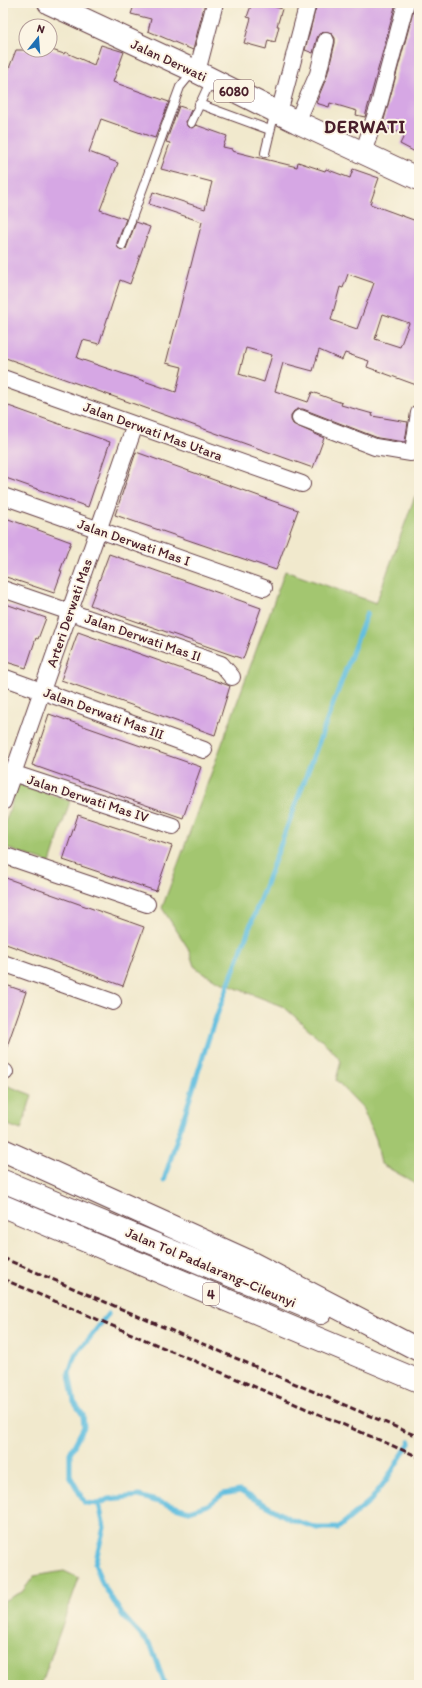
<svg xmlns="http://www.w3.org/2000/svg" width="422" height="1688" font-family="Itim,sans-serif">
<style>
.green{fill:#a3c670;stroke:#76724e}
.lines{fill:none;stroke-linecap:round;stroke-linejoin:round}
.stream{stroke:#61bedf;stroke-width:5}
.building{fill:#d6a7e4;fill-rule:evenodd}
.service-casing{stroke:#633d43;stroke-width:10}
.minor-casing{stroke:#633d43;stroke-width:18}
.primary-casing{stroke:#633d43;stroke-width:24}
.motorway-casing{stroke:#633d43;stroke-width:24}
.service{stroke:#fff;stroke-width:8}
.minor{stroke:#fff;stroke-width:16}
.primary{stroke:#fff;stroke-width:22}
.motorway{stroke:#fff;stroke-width:22}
.rail{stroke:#4a1f2b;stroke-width:3;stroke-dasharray:6 3;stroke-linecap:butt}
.labels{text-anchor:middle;stroke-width:4;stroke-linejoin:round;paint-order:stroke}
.shield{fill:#fcf5e5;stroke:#7f5f63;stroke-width:1}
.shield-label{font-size:13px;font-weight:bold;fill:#4a1f2b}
.street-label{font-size:14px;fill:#4a1f2b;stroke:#fcf5e5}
.district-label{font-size:18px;font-weight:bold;letter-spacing:1px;fill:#4a1f2b;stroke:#fcf5e5}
</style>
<rect width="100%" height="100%" fill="#fcf5e5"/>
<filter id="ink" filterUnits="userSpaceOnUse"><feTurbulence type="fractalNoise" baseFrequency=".025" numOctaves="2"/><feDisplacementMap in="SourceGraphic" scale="8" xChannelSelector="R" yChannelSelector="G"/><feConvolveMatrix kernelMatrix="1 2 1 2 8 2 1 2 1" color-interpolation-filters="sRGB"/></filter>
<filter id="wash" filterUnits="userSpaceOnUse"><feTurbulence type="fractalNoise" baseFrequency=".012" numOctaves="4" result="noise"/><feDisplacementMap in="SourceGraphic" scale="16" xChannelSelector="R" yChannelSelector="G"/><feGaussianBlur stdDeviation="0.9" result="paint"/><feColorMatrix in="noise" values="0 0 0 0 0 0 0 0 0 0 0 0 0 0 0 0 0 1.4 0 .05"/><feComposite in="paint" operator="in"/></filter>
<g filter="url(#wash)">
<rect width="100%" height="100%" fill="#f1e9cd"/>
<g class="green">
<polygon points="415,496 419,498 419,1185 381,1164 376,1139 362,1107 336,1080 341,1061 329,1047 284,1007 218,981 203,973 194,966 188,948 162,908 285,571 376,603"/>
<polygon points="18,784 70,801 50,863 3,847 3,829"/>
<polygon points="3,1084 32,1095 21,1130 3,1123"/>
<polygon points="64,1571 79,1578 41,1685 3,1685 3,1601 22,1592 34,1576"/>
</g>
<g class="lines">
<g class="stream">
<polyline points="164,1180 211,1031 367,613"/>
<polyline points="108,1314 89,1339 75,1355 69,1373 74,1402 83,1415 84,1427 70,1453 70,1476 85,1503 99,1504 108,1499 139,1496 189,1511 208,1505 223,1494 240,1491 290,1519 317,1528 338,1528 371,1500 387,1479 410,1442"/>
<polyline points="99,1504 104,1527 95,1564 102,1583 123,1616 151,1646 165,1685"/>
</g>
</g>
<g id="blocks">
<g class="building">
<polygon points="135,3 205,3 193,50 148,31 151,19 131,14"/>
<polygon points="252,3 263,3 282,9 277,26 279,26 275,42 268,40 266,49 244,43 251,18 247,17"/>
<polygon points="317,3 396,3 365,117 356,115 357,111 330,103 329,107 316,103 327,76 335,43 335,38 332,34 324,32 319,34 317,38 313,53 305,50"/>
<polygon points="415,5 419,7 419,154 400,144 405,134 382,127"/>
<path d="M 101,45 L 124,52 L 113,82 L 169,102 L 155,138 L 101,119 L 89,152 L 118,163 L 100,210 L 126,219 L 117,243 L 118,248 L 123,250 L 126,249 L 136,222 L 150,227 L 130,284 L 120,280 L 99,344 L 83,340 L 77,358 L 176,392 L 182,367 L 166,363 L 202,222 L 149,204 L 153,192 L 205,209 L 212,182 L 161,169 L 170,143 L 166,142 L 179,106 L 191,110 L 186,121 L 187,126 L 192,128 L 196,125 L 227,136 L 223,147 L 232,149 L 232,151 L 297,167 L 298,162 L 325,171 L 326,169 L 350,178 L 353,169 L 379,178 L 370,204 L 419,222 L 419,386 L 367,367 L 369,361 L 345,353 L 342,360 L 319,350 L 313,371 L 283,363 L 275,391 L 308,402 L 312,392 L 342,403 L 341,405 L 373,414 L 372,416 L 408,422 L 405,442 L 378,438 L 303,409 L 298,409 L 294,411 L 291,415 L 291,420 L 293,424 L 324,438 L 313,468 L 3,357 L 3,84 L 16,50 L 52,50 L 64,54 L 65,52 L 94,65 ZM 348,274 L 374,283 L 357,329 L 331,320 L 340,287 L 343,288 ZM 383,314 L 409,323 L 400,347 L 375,339 ZM 246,348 L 272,355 L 264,382 L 239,374 Z"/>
<polygon points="3,404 110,442 88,507 3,477"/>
<polygon points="136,452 298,510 276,570 115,515"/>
<polygon points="3,517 71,542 60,571 62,571 54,593 3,576"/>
<polygon points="109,554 261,608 243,659 90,605"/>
<polygon points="3,603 46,618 38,639 36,638 26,668 3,661"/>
<polygon points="78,632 230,686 215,735 61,680"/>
<polygon points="49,714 201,767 183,818 32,765"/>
<polygon points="78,815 172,846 156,891 63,860"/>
<polygon points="3,877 144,927 123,986 3,943"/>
<polygon points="3,984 26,992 5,1052 3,1051"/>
</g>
</g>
</g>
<g filter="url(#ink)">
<use href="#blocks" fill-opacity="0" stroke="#633d43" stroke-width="1"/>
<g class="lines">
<g class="service-casing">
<g id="service">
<polyline points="199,104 270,130"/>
<polyline points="191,123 211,80"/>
<polyline points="265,153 275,111"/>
<polyline points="122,245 180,87 189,76 194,73"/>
</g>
</g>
<g class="minor-casing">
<g id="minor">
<polyline points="197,72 215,3"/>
<polyline points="279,113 308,3"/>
<polyline points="297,122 318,74 326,41"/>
<polyline points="363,153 378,108 406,3"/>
<polyline points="3,378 302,484"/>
<polyline points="300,418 375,447 411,453 413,451 419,413"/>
<polyline points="3,496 264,588"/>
<polyline points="3,589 221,664 232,677"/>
<polyline points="3,677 204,750"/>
<polyline points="3,770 173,826"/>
<polyline points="3,802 135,425"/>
<polyline points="3,855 147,904"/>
<polyline points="3,963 113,1002"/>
<polyline points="3,1071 5,1072"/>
</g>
</g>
<g class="primary-casing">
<polyline id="primary" points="49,3 197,72 297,122 419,179"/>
</g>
<g class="motorway-casing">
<g id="motorway">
<polyline points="3,1150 246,1260 419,1350"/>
<polyline points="3,1181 321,1313"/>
<polyline points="3,1206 419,1381"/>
</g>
</g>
<use href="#service" class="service"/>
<use href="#minor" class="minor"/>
<use href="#primary" class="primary"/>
<use href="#motorway" class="motorway"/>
<g class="rail">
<polyline points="3,1258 419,1437"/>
<polyline points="3,1279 419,1457"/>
</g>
</g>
</g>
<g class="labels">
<g class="shield">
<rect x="214" y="80" width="40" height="22" rx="3"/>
<rect x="203" y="1283" width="16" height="22" rx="3"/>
</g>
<g class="shield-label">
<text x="234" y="96">6080</text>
<text x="211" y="1299">4</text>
</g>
<g class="street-label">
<text transform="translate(169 60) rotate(25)" y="5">Jalan Derwati</text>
<text transform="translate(153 431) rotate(20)" y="5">Jalan Derwati Mas Utara</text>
<text transform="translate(134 542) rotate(19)" y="5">Jalan Derwati Mas I</text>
<text transform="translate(69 613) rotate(-71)" y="5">Arteri Derwati Mas</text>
<text transform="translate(143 637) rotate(19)" y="5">Jalan Derwati Mas II</text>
<text transform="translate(104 713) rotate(20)" y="5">Jalan Derwati Mas III</text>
<text transform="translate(88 798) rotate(18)" y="5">Jalan Derwati Mas IV</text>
<text transform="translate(211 1267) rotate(23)" y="5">Jalan Tol Padalarang–Cileunyi</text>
</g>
<g class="district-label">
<text x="365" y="133">DERWATI</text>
</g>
</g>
<rect width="422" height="1688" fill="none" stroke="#fcf5e5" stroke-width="16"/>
<g transform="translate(38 38) rotate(17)"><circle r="19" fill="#fcf5e5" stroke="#b59f9b"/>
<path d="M0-3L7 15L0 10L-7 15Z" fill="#1f6fb2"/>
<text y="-6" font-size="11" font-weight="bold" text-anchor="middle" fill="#4a1f2b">N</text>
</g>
</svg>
